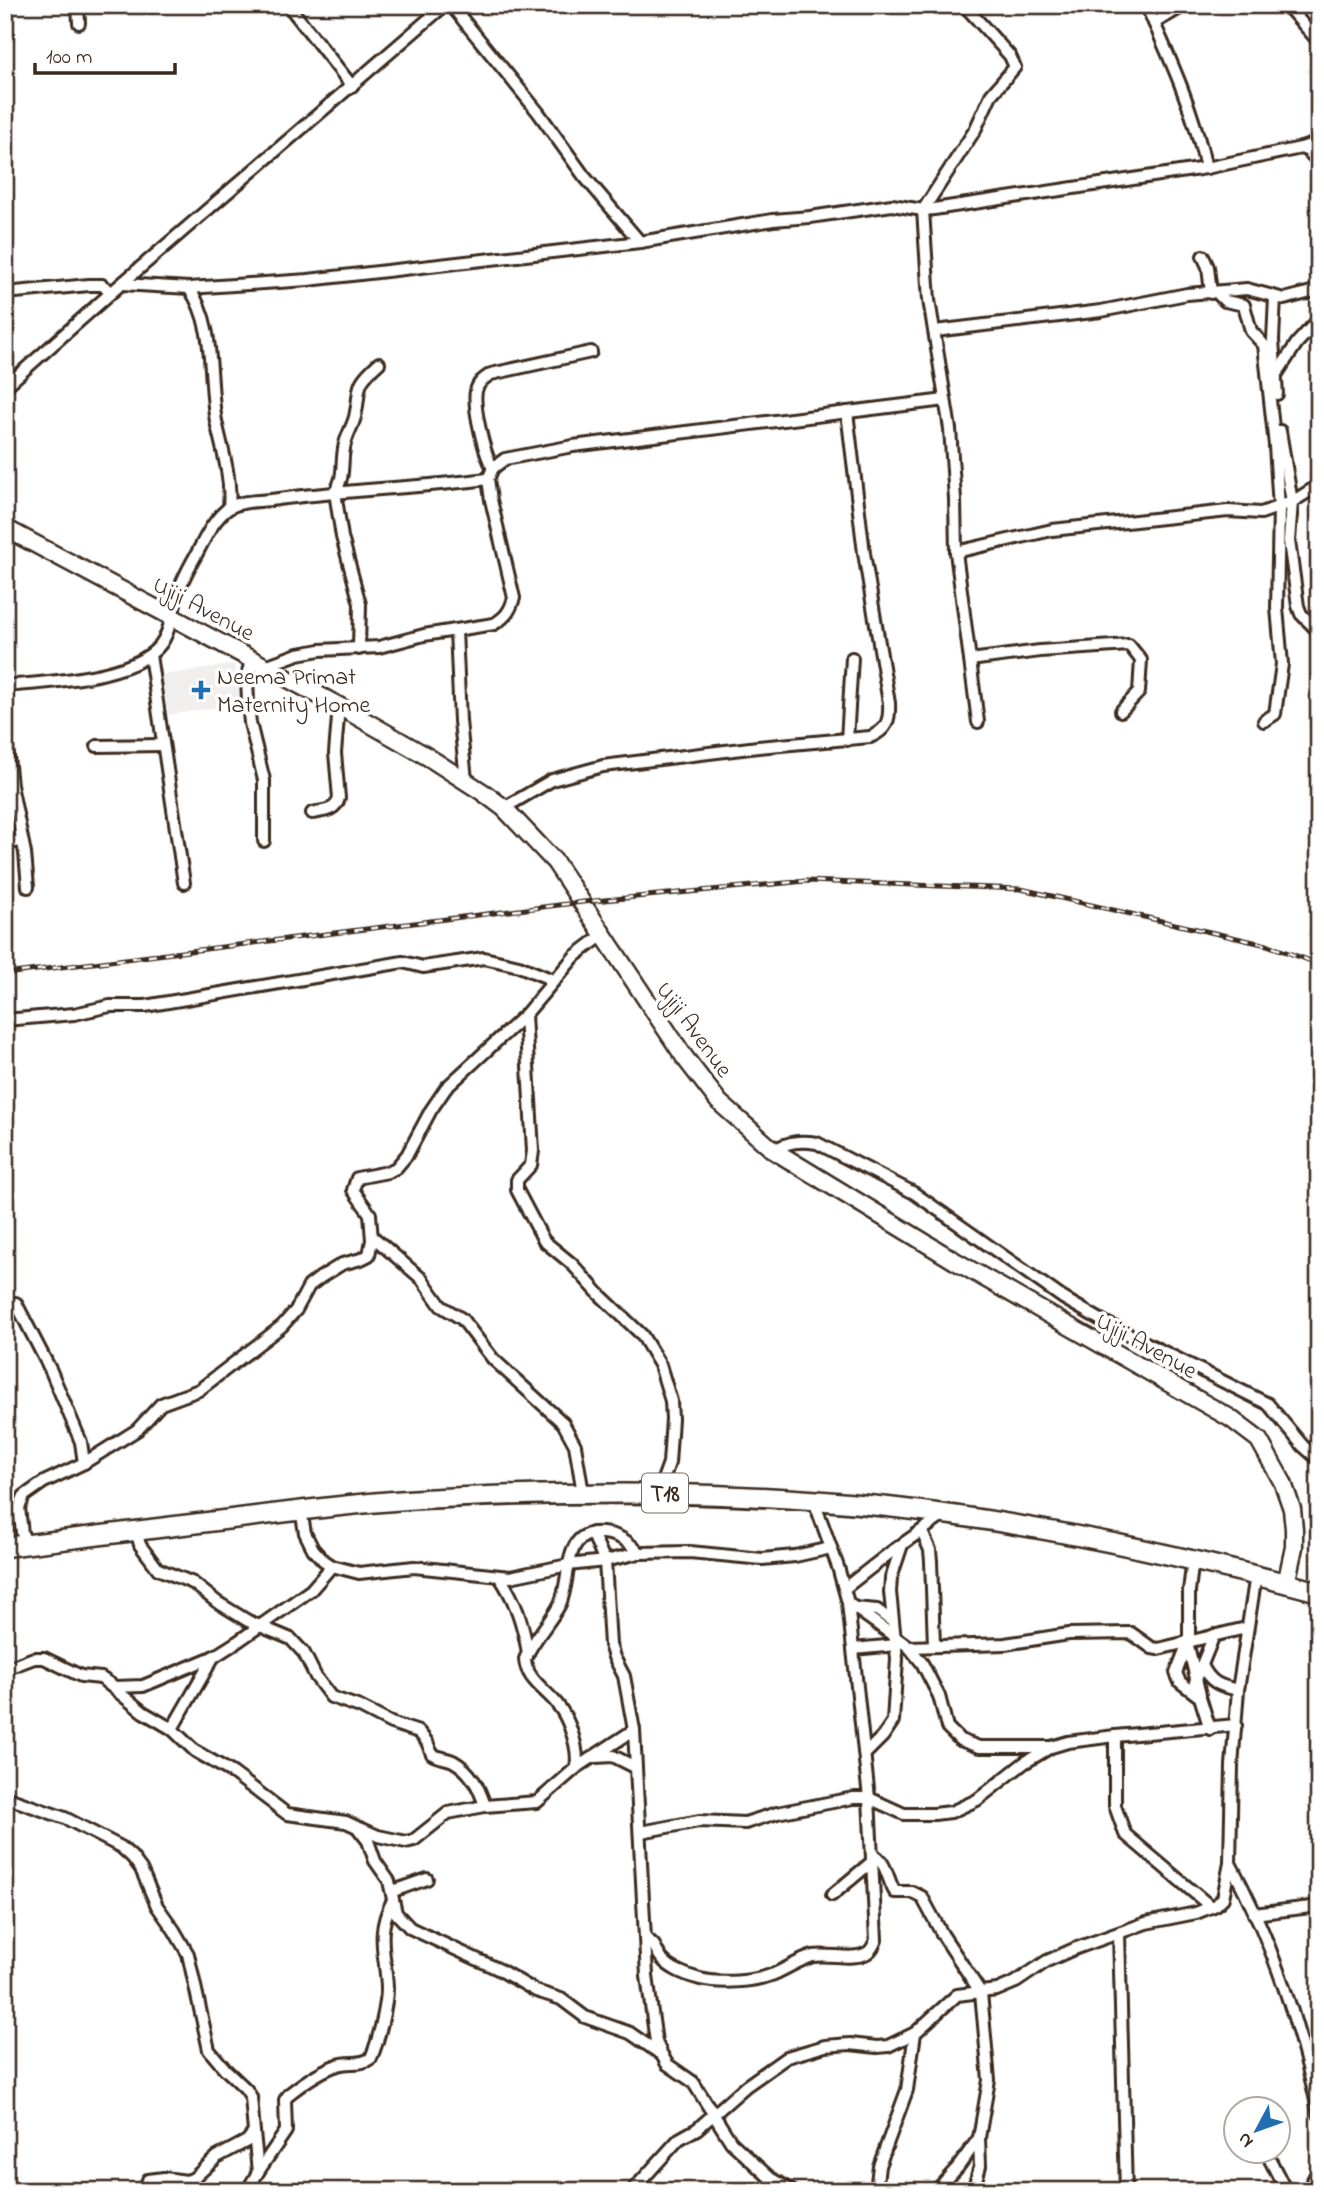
<svg xmlns="http://www.w3.org/2000/svg" width="1324" height="2196" font-family="'Indie Flower',sans-serif">
<style>
.built{fill:#f1efee}
.lines{fill:none;stroke-linecap:round;stroke-linejoin:round}
.minor-casing{stroke:#3b2a1e;stroke-width:16}
.secondary-casing{stroke:#3b2a1e;stroke-width:21}
.trunk-casing{stroke:#3b2a1e;stroke-width:23}
.minor{stroke:#fff;stroke-width:10}
.secondary{stroke:#fff;stroke-width:16}
.trunk{stroke:#fff;stroke-width:18}
.rail-casing{stroke:#3b2a1e;stroke-width:5}
.rail{stroke:#fff;stroke-width:2.5;stroke-dasharray:8;stroke-linecap:butt}
.poi-dot{fill:#1f6fb2;stroke:#fff;stroke-width:2.5}
.labels{text-anchor:middle;stroke-width:7;stroke-linejoin:round;paint-order:stroke}
.shield{fill:#fff;stroke:#766a62;stroke-width:2}
.shield-label{font-size:23px;font-weight:bold;fill:#3b2a1e}
.street-label{font-size:24px;fill:#3b2a1e;stroke:#fff}
.poi-label{font-size:24px;fill:#3b2a1e;stroke:#fff;text-anchor:start}
</style>
<rect width="100%" height="100%" fill="#fff"/>
<filter id="ink" filterUnits="userSpaceOnUse"><feTurbulence type="fractalNoise" baseFrequency=".0143" numOctaves="2"/><feDisplacementMap in="SourceGraphic" scale="14" xChannelSelector="R" yChannelSelector="G"/><feConvolveMatrix kernelMatrix="1 2 1 2 8 2 1 2 1" color-interpolation-filters="sRGB"/></filter>
<g filter="url(#ink)">
<polygon class="built" points="234,664 240,704 168,715 162,675"/>
<g class="lines">
<g class="minor-casing">
<g id="minor">
<polyline points="78,5 79,23"/>
<polyline points="288,5 352,86"/>
<polyline points="451,5 538,112 584,176 640,242"/>
<polyline points="964,5 1010,56 1015,67 991,95 975,130 923,210 929,300 950,429 955,499 956,552 978,722"/>
<path d="M 1146,5 C 1170,58 1194,111 1206,168"/>
<polyline points="1286,5 1319,42"/>
<polyline points="1154,23 1185,5"/>
<polyline points="1301,148 1319,142"/>
<polyline points="1203,256 1208,267 1211,293"/>
<polyline points="122,284 189,288 308,280 640,242 773,220 810,217 892,205 923,210 934,209 1206,168 1301,148 1308,151 1319,162"/>
<path d="M 189,288 C 216,326 208,378 216,421 C 222,449 232,479 229,508"/>
<polyline points="5,293 89,285 102,285 112,292"/>
<polyline points="1217,293 1225,301 1244,305 1251,331 1264,345 1275,446 1279,508 1277,608 1282,664 1275,714 1264,721"/>
<polyline points="1275,297 1273,340 1277,394"/>
<polyline points="935,331 1101,311 1187,294 1247,289 1284,299 1319,290"/>
<polyline points="1276,375 1297,343 1319,319"/>
<polyline points="5,387 112,292 445,5"/>
<polyline points="1280,431 1292,502 1289,541 1298,606 1301,614 1319,632"/>
<path d="M 493,468 C 484,454 473,407 476,391 C 478,382 485,378 491,374 L 591,352"/>
<polyline points="956,552 1052,530 1228,511 1261,513 1292,502 1319,485"/>
<polyline points="456,630 460,721 466,780"/>
<path d="M 359,649 L 360,604 L 342,537 L 335,492 C 345,477 341,466 344,449 C 345,438 352,428 355,417 C 362,387 352,387 379,363"/>
<polyline points="150,655 184,883"/>
<polyline points="251,658 247,679 248,702 250,723 264,780 264,841"/>
<polyline points="970,660 1040,651 1129,645 1141,660 1139,692 1121,711"/>
<path d="M 265,666 L 298,654 L 320,650 L 379,647 L 424,635 L 494,624 C 506,617 510,611 514,598 L 491,500 L 488,479 L 493,468 L 505,459 L 573,446 L 945,400"/>
<path d="M 5,686 C 45,682 143,679 164,639 C 171,626 173,613 176,599 C 180,584 188,569 196,555 C 204,540 214,518 229,508 C 240,501 258,501 271,500 C 343,490 416,488 488,479"/>
<polyline points="5,728 11,785 25,853 28,887"/>
<polyline points="847,740 852,658"/>
<polyline points="97,746 163,745"/>
<path d="M 504,808 L 552,780 L 603,766 L 758,747 L 870,737 C 887,730 890,720 889,703 L 864,553 L 847,412"/>
<path d="M 312,813 C 323,811 336,811 339,798 L 335,753 L 339,706"/>
<polyline points="5,843 22,841"/>
<polyline points="525,1015 533,1151 531,1165 517,1180 517,1190 544,1241 572,1264 599,1294 642,1335 660,1365 671,1401 672,1419 669,1463 658,1493"/>
<polyline points="5,1020 74,1014 110,1006 145,1006 403,962 423,967 484,958 519,966 553,980"/>
<path d="M 773,1150 C 789,1142 799,1140 817,1143 L 914,1193 L 1063,1298 L 1106,1323 L 1268,1404 L 1303,1446 L 1319,1460"/>
<polyline points="372,1236 422,1279 441,1306 462,1319 493,1359 563,1423 575,1445 583,1493"/>
<polyline points="16,1303 51,1371 81,1442 84,1463"/>
<polyline points="301,1510 305,1533 313,1549 323,1560 332,1566 359,1573 414,1567 510,1577 568,1565 605,1561 639,1553 690,1552 762,1559 795,1556 831,1548"/>
<path d="M 136,1530 L 140,1545 L 158,1569 L 193,1583 L 217,1602 L 248,1621 L 291,1639 L 304,1653 L 316,1677 L 331,1697 L 360,1707 L 391,1723 L 419,1732 L 427,1742 L 432,1754 C 439,1758 446,1758 453,1761 C 471,1771 479,1787 485,1806"/>
<polyline points="922,1532 930,1550 931,1561 934,1645"/>
<polyline points="592,1533 605,1561 610,1645 614,1657 624,1676 634,1730 647,1976 656,2042 662,2055"/>
<polyline points="27,1544 22,1533 19,1508 24,1496 44,1482 84,1463 137,1430 161,1404 199,1390 282,1326 296,1310 309,1286 321,1277 342,1264 361,1259 369,1255 372,1240 370,1214 353,1190 357,1178 388,1172 396,1168 407,1155 431,1110 446,1088 525,1015 575,956 604,934"/>
<polyline points="1193,1559 1189,1591 1189,1640 1176,1673 1180,1682 1200,1697 1210,1729"/>
<path d="M 499,1576 C 516,1601 523,1624 528,1653"/>
<polyline points="845,1588 891,1552 944,1515"/>
<polyline points="848,1603 909,1647 1005,1644 1069,1634 1131,1633 1152,1648 1158,1649 1246,1628"/>
<polyline points="855,1608 877,1610 893,1622"/>
<polyline points="1188,1646 1200,1695"/>
<polyline points="909,1647 922,1663 939,1696 947,1727 960,1740 979,1747 1050,1747"/>
<polyline points="853,1649 897,1645"/>
<path d="M 1202,1665 C 1210,1683 1220,1686 1238,1690"/>
<polyline points="5,1669 34,1658 44,1658 81,1676 101,1678 115,1687 143,1686 215,1656 237,1642 311,1590 332,1566"/>
<polyline points="101,1678 143,1712 172,1729 195,1751 233,1773 287,1814 346,1822 357,1827 368,1841 375,1861 389,1881 396,1913 410,1928 500,1970 536,1991 561,1999 585,2017 630,2033 662,2055 667,2064 693,2082 731,2142 770,2178 792,2191"/>
<polyline points="1195,1682 1214,1635"/>
<polyline points="172,1729 214,1656"/>
<polyline points="1115,1736 1115,1806 1125,1834 1211,1907"/>
<polyline points="865,1754 883,1736 893,1721 897,1659 890,1592 891,1578 902,1545"/>
<polyline points="596,1757 613,1756 635,1767"/>
<path d="M 576,1768 C 580,1750 569,1718 557,1704 C 546,1690 526,1679 525,1659 C 533,1639 550,1623 560,1604 C 572,1579 561,1530 602,1533 C 618,1534 628,1541 639,1553"/>
<polyline points="5,1797 65,1818 121,1847 132,1857 141,1869 157,1906 174,1930 188,1954 209,2050 225,2069 246,2089 251,2097 254,2132 247,2141 217,2157 194,2178 187,2181 164,2178 148,2180 145,2191"/>
<polyline points="360,1828 378,1836 406,1842 414,1840 448,1813 485,1806 537,1802 576,1768 634,1730"/>
<polyline points="641,1832 699,1821 745,1823 777,1813 853,1798 869,1798 904,1814 934,1814 951,1812 977,1800 1024,1763 1051,1747 1068,1742 1115,1736 1236,1725"/>
<path d="M 872,1854 C 887,1861 887,1880 895,1892 L 912,1892 L 922,1897 L 942,1934 L 981,1993 L 989,2080 L 979,2138 L 980,2166 L 973,2191"/>
<path d="M 1230,1863 C 1273,1942 1300,2026 1319,2114"/>
<polyline points="391,1889 396,1890 427,1879"/>
<polyline points="832,1895 873,1861"/>
<polyline points="1254,1914 1319,1906"/>
<polyline points="1119,1934 1126,2191"/>
<path d="M 646,1939 C 657,1944 655,1951 662,1959 C 670,1969 688,1976 700,1979 C 721,1984 754,1982 774,1974 C 788,1968 799,1960 813,1956 C 830,1953 852,1961 867,1953 C 872,1950 874,1945 876,1940 L 869,1798 L 848,1603 L 838,1567 L 814,1501"/>
<polyline points="1265,2150 1286,2191"/>
<path d="M 258,2172 L 286,2131 L 285,2100 L 289,2094 C 303,2083 321,2070 338,2065 C 350,2061 361,2066 371,2058 C 378,2042 387,2007 387,1988 C 386,1955 375,1934 392,1902"/>
<polyline points="235,2191 238,2191"/>
<polyline points="247,2191 258,2172 254,2132"/>
<polyline points="632,2191 679,2139 697,2129 746,2086 787,2057 825,2046 850,2044 877,2047 888,2046 915,2033 957,1995 997,1990 1016,1982 1047,1961 1074,1949 1146,1923 1196,1913 1216,1905 1223,1898 1230,1863 1232,1766 1238,1690 1256,1575"/>
<polyline points="876,2191 879,2166 907,2090 915,2033"/>
<polyline points="936,2191 958,2167 979,2138"/>
<polyline points="1307,2191 1319,2169"/>
</g>
</g>
<g class="secondary-casing">
<polyline id="secondary" points="5,528 339,706 428,757 484,793 504,808 555,862 685,1058 719,1102 773,1150 955,1261 1230,1418 1259,1440 1283,1483 1292,1509 1294,1529 1294,1547 1286,1584"/>
</g>
<g class="trunk-casing">
<path id="trunk" d="M 5,1547 C 89,1536 173,1526 256,1516 C 311,1509 367,1502 422,1499 C 577,1491 733,1490 888,1507 C 1033,1523 1178,1554 1319,1592"/>
</g>
<use href="#minor" class="minor"/>
<use href="#secondary" class="secondary"/>
<use href="#trunk" class="trunk"/>
<g class="rail-casing">
<polyline id="rail" points="5,974 583,902 806,881 1021,889 1267,945 1319,964"/>
</g>
<use href="#rail" class="rail"/>
</g>
</g>
<path class="poi-dot" d="M197.5 679.5h7v7h7v7h-7v7h-7v-7h-7v-7h7z"/>
<g class="labels">
<rect class="shield" x="642" y="1473.5" width="46" height="39" rx="5"/>
<g class="shield-label">
<text x="665" y="1501">T18</text>
</g>
<g class="street-label">
<text transform="translate(204 608) rotate(28)" y="8">Ujiji Avenue</text>
<text transform="translate(695 1029) rotate(54)" y="8">Ujiji Avenue</text>
<text transform="translate(1147 1345) rotate(29)" y="8">Ujiji Avenue</text>
</g>
<g class="poi-label">
<text x="217" y="684">Neema Primat<tspan x="217" dy="28">Maternity Home</tspan></text>
</g>
</g>
<rect width="1324" height="2196" fill="none" stroke="#fff" stroke-width="28"/>
<rect x="14" y="14" width="1296" height="2168" fill="none" stroke="#3b2a1e" stroke-width="2.5" filter="url(#ink)"/>
<g transform="translate(1257 2130) rotate(229)"><circle r="33" fill="#ffffff" stroke="#b1aaa5" stroke-width="2"/>
<path d="M0-5L12 26L0 18L-12 26Z" fill="#1f6fb2"/>
<text y="-10" font-size="19" font-weight="bold" text-anchor="middle" fill="#3b2a1e">N</text>
</g>
<path d="M35 63v10h140v-10" fill="none" stroke="#3b2a1e" stroke-width="3.5"/>
<text x="46" y="63" font-size="21" fill="#3b2a1e" stroke="#ffffff" stroke-width="5" paint-order="stroke">100 m</text>
</svg>
